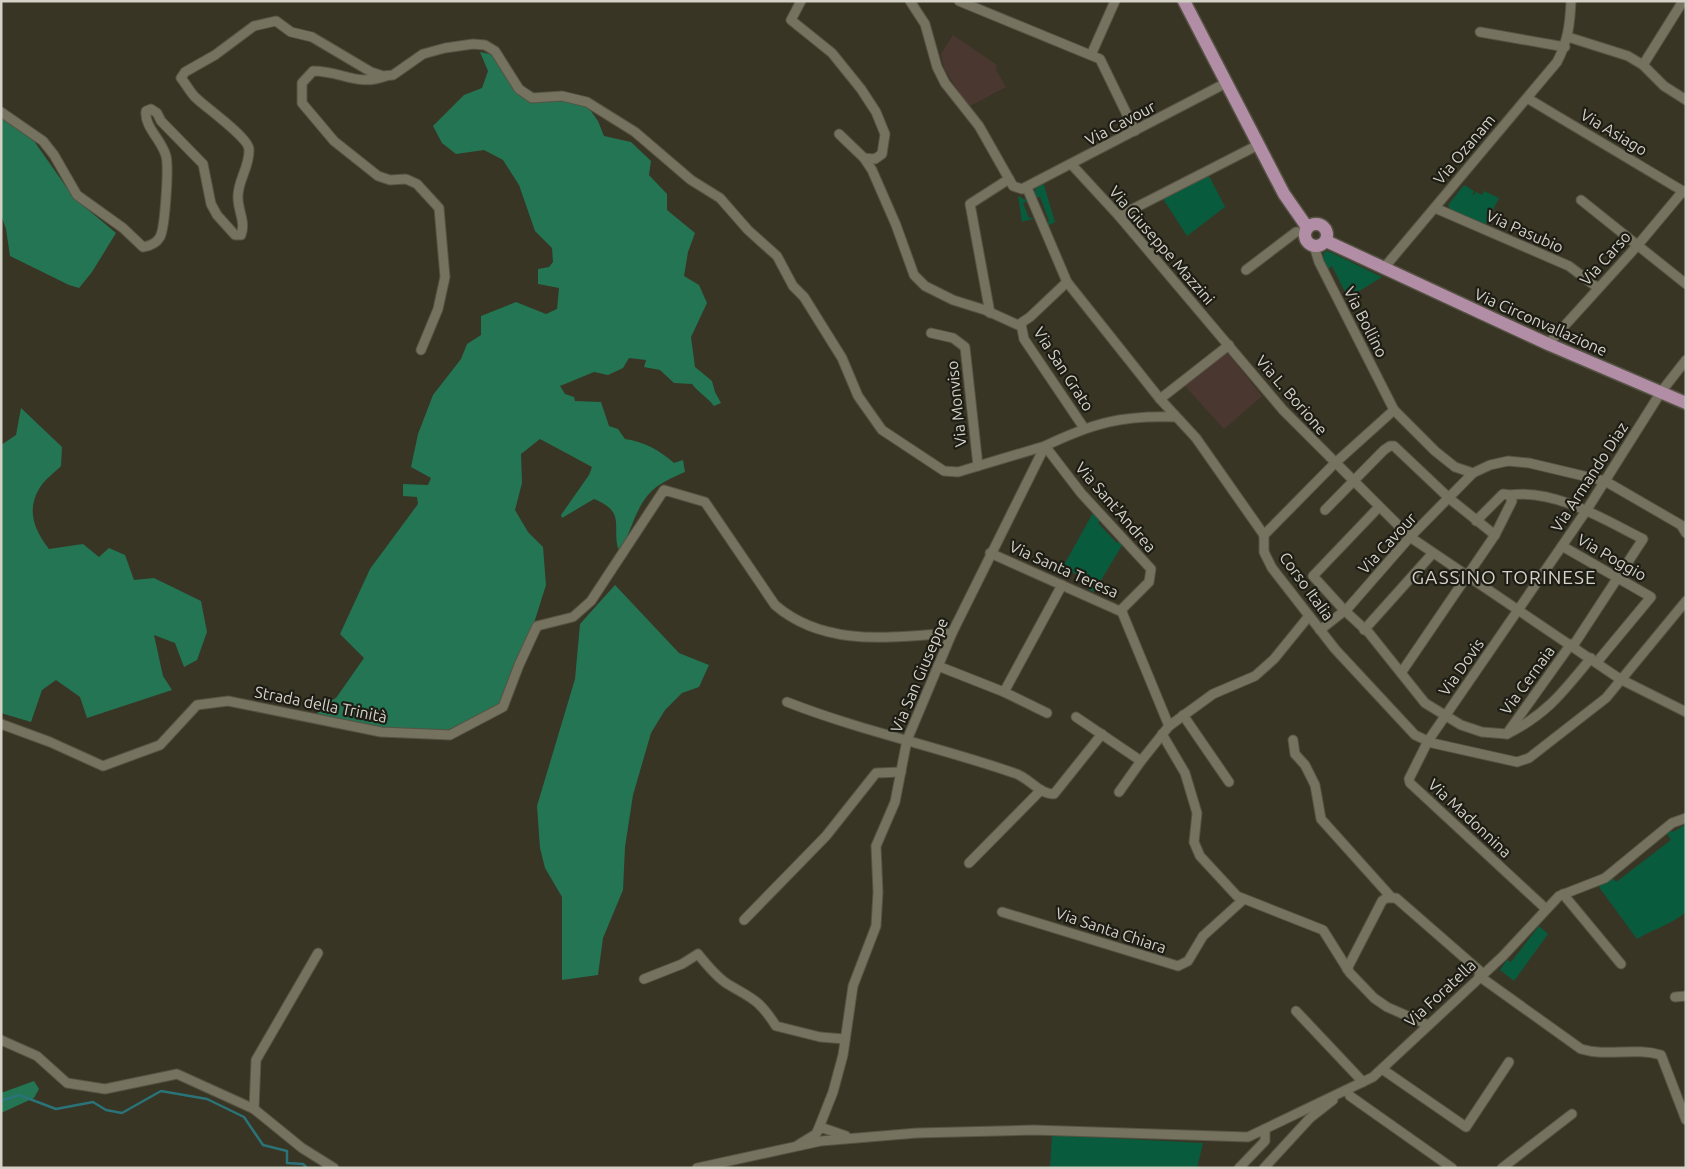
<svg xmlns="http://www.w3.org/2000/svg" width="1687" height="1169" font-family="Ubuntu,sans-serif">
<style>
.education{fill:#4a3830}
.green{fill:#095b3d}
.forest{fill:#247553}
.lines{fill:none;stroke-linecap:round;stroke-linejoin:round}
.stream{stroke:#2a7378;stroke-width:2.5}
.street-casing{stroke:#565344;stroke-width:11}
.primary-casing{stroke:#565344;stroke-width:15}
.street{stroke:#75725f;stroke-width:9}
.primary{stroke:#b28da6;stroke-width:12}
.labels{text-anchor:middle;stroke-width:4.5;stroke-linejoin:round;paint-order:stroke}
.street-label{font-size:16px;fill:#d4d2c7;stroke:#1e1d15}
.quarter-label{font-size:19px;letter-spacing:1px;fill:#d4d2c7;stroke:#1e1d15}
</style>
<rect width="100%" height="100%" fill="#383524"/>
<g class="education">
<polygon points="953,35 997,65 996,70 1006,87 968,107 944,68 941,54"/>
<polygon points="1226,351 1262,396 1224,429 1183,384"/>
</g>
<g class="green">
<polygon points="1209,176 1225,207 1187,236 1162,197"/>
<path d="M 1043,182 L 1055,222 L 1047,226 L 1046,224 L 1049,221 L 1040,197 L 1035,198 C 1032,190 1037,187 1043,182 Z"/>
<polygon points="1464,185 1474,191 1472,196 1476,192 1482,195 1484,191 1499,198 1485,226 1451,211 1448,205"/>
<polygon points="1018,196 1028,201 1023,203 1029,218 1035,218 1022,222"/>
<polygon points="1328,251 1382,277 1348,298 1332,266 1328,269 1323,259 1324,252"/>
<polygon points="1094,511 1102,519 1098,523 1117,543 1122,539 1124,542 1094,592 1088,589 1091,582 1068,570 1065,577 1059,574"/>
<path d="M 1686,824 L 1686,912 C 1671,925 1653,929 1637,939 L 1599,887 L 1611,876 L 1616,882 L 1671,840 L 1666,832 L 1675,831 Z"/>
<polygon points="1539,926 1548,934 1514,981 1500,970 1507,960 1511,962"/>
<polygon points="1052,1135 1203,1143 1197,1168 1050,1168"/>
</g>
<g class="forest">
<path d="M 480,52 L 494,55 L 523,86 L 535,93 L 562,92 L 585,103 L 598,121 L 604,136 L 631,142 L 651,161 L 649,175 L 667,194 L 667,210 L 695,233 L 688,252 L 684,276 L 699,285 L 707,303 L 691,337 L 695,367 L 712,381 L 715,392 L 721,403 L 714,406 C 707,397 699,393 692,384 L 674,383 L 660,370 L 644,367 L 646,360 L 629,358 L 623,368 L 608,375 L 594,372 L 560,386 L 565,394 L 574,397 L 575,401 L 601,402 L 609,426 L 618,429 L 625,439 C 645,442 659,450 674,463 L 683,460 L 685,472 C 655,485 646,491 633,522 C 629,532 626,542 618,549 C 612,525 626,512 594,499 L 562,518 L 561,515 L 589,475 L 592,467 L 540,439 L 521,454 L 522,483 L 515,510 L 528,532 L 543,547 L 546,585 L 534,623 L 499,706 L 446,731 L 402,737 L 317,716 L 319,707 L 336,698 L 364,658 L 340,634 L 370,569 L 418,504 L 417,497 L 403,496 L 403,484 L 428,485 L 431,478 L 411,467 L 418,434 L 433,395 L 461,359 L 467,344 L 481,335 L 481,316 L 516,302 L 546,314 L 557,309 L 559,288 L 538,284 L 538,269 L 549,267 L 553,262 L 552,248 L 535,231 L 519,185 L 503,160 L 484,150 L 456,154 L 442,143 L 433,126 L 464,95 L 482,88 L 488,71 Z"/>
<polygon points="1,115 34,141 74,198 116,233 92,272 79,288 69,285 10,256 6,229 1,215"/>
<path d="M 21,408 L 62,447 L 61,466 C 54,473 44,480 39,489 C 26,511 35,531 49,549 L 83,544 L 99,557 L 109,548 L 125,555 L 134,580 L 154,578 L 201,601 L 207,632 L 197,660 L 184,667 L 175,643 L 154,635 L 163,676 L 172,690 L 87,718 L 80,697 L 56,680 L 42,690 L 31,722 L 1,713 L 1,445 L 16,435 Z"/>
<polygon points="615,585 679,653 709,665 699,687 682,693 665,710 651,733 633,795 625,847 623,890 603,938 598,975 562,980 562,897 545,868 540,848 537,806 575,679 580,624"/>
<polygon points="34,1081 39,1089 34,1098 1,1113 1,1093"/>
</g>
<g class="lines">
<polyline class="stream" points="1,1101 19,1095 56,1109 93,1102 106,1110 122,1113 161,1091 207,1099 244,1117 263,1145 287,1151 287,1163 303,1164 307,1168"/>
<g class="street-casing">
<g id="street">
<polyline points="801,1 791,20 832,53 861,89 876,112 885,134 882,154 875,159 864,158 839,134"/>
<polyline points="910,1 925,24 937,67 945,83 979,126 1013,186 1022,189 1226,83"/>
<polyline points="959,1 1100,59 1135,131"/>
<polyline points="1480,32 1565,47"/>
<polyline points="1568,37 1628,56 1643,65 1664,86 1686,100"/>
<polyline points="1091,55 1115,1"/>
<polyline points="1643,65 1683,1"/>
<path d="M 386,76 C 357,87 342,71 313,71 L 302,83 L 302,103 L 334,141 L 378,176 L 390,180 L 406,179 L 417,184 L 439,208 L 445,277 L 438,309 L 421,350"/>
<polyline points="1527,98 1686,193"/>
<path d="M 1,112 L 43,141 L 54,155 L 77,195 L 123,228 L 143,247 C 150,246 156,244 160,237 C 165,228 169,167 166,156 C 162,140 144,127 146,111 L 151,109 L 157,113 L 161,121 L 203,164 L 211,204 L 217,215 L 235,235 L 241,235 C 246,222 238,211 238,198 C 237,181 250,167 249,149 C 248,137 205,107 195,97 C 190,92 186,84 181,78 L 185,72 L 215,55 L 254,26 L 276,21 L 291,32 L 312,37 L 371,72 L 383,76 L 393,75 L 423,54 L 445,48 L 473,44 L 485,45 L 495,51 L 519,89 L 532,98 L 562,96 L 587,102 L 635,132 L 691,180 L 720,198 L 748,230 L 777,256 L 793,286 L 804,297 L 842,358 L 858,396 L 882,430 L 944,471 L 958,472 L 1045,446 L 1081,493 L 1151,569 L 1149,582 L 1123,608 L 1122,612"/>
<polyline points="864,158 872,170 896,225 914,275 925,286 953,300 985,310 1018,325 1030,317 1067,282"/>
<polyline points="1072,165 1119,216 1283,410 1410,537 1620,679 1686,712"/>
<polyline points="1027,188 1067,282 1160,399 1196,438 1264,535"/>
<polyline points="1581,200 1686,284"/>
<polyline points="1435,208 1569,266 1598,288"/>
<polyline points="1119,216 1258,145"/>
<polyline points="1314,246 1319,262 1394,410 1435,451 1455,467 1473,473"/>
<path d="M 1383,269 L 1557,62 C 1568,41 1570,24 1571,1"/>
<polyline points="1246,270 1296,232 1305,232"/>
<polyline points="990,313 970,204 1009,179"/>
<polyline points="1021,324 1024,339 1084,428"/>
<polyline points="931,333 953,338 965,347 978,466"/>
<polyline points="1548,344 1637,246 1683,191"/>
<polyline points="1160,399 1229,345"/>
<polyline points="1394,410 1334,464 1264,535 1264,552 1272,568 1335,649 1415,735 1432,743 1517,762 1529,758 1606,698 1686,601"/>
<path d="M 1509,495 C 1556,489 1603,519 1643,539 L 1573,646"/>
<polyline points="1379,507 1313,576 1344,610 1369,633 1425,703 1461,725 1482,732 1507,734"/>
<polyline points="1325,510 1384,450 1390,446 1394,446 1450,499 1495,535"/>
<polyline points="1562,546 1651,597 1597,662"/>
<polyline points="990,553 1122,612 1169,726"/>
<polyline points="1320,630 1348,608 1410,537 1473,473 1490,465 1508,461 1529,463 1605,481 1681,525 1686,533"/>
<polyline points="1364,630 1433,553"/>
<polyline points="938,666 1004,692 1047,713"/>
<polyline points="1401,673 1495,535 1512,501 1509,495 1503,494 1476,521"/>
<polyline points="1004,692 1062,585"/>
<path d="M 787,702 C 861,731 939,747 1014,773 C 1029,777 1038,794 1054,794 L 1102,734"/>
<polyline points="1183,715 1229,782"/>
<polyline points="1076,717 1141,761"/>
<path d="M 1,724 L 50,742 L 103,766 L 160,745 L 197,705 L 228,701 L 381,732 L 450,735 L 503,707 L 519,665 L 537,626 L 573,617 L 591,601 L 664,490 L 705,502 L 775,605 C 825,648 892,637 952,633"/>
<polyline points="1508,732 1571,644"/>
<polyline points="1162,734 1185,773 1197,813 1194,842 1200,856 1237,896 1323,930 1350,973 1374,998 1387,1007 1428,1025"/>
<path d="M 1507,734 C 1547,714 1563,692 1591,658"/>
<polyline points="1293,740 1295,754 1305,765 1315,785 1321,819 1391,897"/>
<polyline points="1119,792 1141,761 1169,726 1213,694 1255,676 1274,659 1309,616"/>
<polyline points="969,863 1041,790"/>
<polyline points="1563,894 1621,964"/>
<polyline points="1545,908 1410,783 1409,779 1428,741 1586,511 1661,392 1686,360"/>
<polyline points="1002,912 1178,966 1188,961 1203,936 1244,899"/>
<polyline points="744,920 826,836 876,773 901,772"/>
<polyline points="1347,969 1382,901 1386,898 1396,898 1482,973"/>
<path d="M 1479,976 L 1581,1049 C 1607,1057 1635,1047 1661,1055 L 1686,1120"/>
<path d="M 644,979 L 682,964 L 698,954 C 706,964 716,976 726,983 C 752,999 758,998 776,1026 L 820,1037 L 845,1039"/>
<polyline points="1675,997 1686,996"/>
<polyline points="1296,1011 1363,1082"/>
<polyline points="1,1040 37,1056 67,1083 105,1089 177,1074 254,1109 302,1148 334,1168"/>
<polyline points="1382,1069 1466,1127 1509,1062"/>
<polyline points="1347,1090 1350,1096 1452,1168"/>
<polyline points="254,1109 256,1060 318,953"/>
<polyline points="818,1130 823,1128 846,1136"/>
<path d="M 798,1145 L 816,1134 L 818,1130 L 833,1092 L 843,1055 L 853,986 L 876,926 L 878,892 L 876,846 L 895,802 L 907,740 L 952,633 L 1045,446 C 1093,423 1122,415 1176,417"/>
<polyline points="697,1168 821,1141 917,1133 1034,1130 1248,1137 1373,1077 1503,956 1559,896 1605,878 1672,823 1686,818"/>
<polyline points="1239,1168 1265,1141 1265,1129"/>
<polyline points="1264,1168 1310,1118 1333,1100"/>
<polyline points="1502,1168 1572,1114"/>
</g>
</g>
<g class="primary-casing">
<g id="primary">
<polyline points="1184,1 1284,194 1307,227"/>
<circle cx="1316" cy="235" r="11"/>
<polyline points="1326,241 1548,344 1686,403"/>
</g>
</g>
<use href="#street" class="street"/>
<use href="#primary" class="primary"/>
</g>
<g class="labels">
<g class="street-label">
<text transform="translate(1120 123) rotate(-28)" y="6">Via Cavour</text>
<text transform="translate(1614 132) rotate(31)" y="6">Via Asiago</text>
<text transform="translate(1464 149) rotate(-50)" y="6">Via Ozanam</text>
<text transform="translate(1525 231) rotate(24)" y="6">Via Pasubio</text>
<text transform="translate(1162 245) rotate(49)" y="6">Via Giuseppe Mazzini</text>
<text transform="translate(1605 258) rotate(-48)" y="6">Via Carso</text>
<text transform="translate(1366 322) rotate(63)" y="6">Via Bollino</text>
<text transform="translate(1541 322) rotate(24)" y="6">Via Circonvallazione</text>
<text transform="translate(1064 369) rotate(57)" y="6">Via San Grato</text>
<text transform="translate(1292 395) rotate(49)" y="6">Via L. Borione</text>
<text transform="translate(956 404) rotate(-96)" y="6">Via Monviso</text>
<text transform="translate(1589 477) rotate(-57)" y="6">Via Armando Diaz</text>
<text transform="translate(1116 507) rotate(49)" y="6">Via Sant'Andrea</text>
<text transform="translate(1387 543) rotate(-47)" y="6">Via Cavour</text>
<text transform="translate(1612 557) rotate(30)" y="6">Via Poggio</text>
<text transform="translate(1064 569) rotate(24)" y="6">Via Santa Teresa</text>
<text transform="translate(1307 586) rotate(54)" y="6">Corso Italia</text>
<text transform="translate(1461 667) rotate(-55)" y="6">Via Dovis</text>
<text transform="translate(919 675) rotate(-67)" y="6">Via San Giuseppe</text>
<text transform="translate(1527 680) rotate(-54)" y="6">Via Cernaia</text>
<text transform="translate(321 704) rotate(11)" y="6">Strada della Trinità</text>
<text transform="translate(1470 818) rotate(43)" y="6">Via Madonnina</text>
<text transform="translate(1111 930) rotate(18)" y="6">Via Santa Chiara</text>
<text transform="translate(1440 993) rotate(-43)" y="6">Via Foratella</text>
</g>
<g class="quarter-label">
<text x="1504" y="584">GASSINO TORINESE</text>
</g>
</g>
<rect width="1687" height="1169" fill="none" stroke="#d4d2c7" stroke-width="5"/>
</svg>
